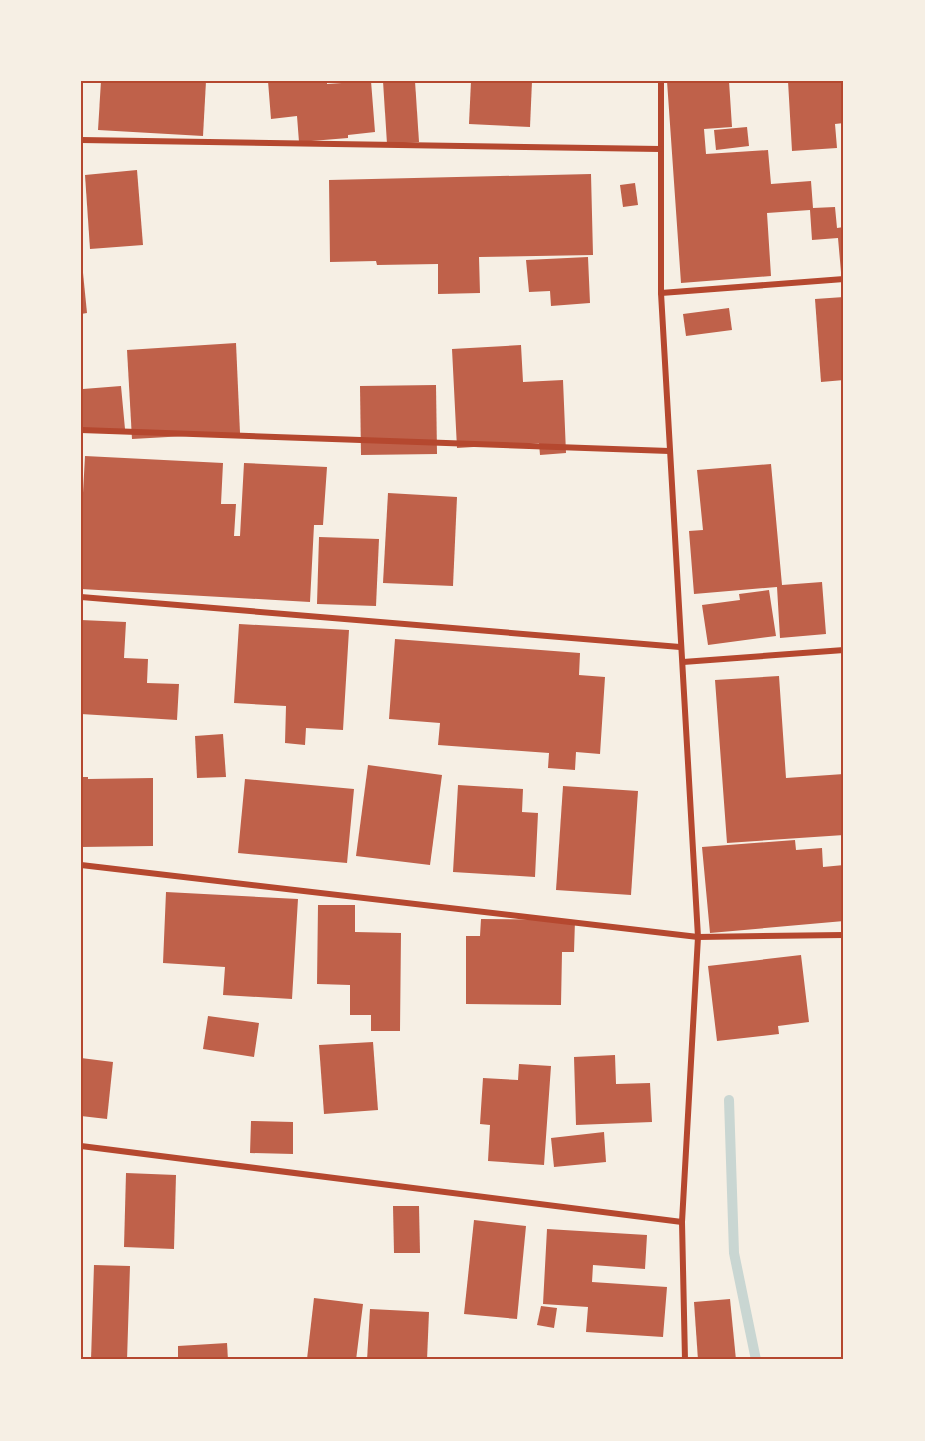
<svg xmlns="http://www.w3.org/2000/svg" width="925" height="1441" font-family="'PT Serif',serif">
<style>
.lines{fill:none;stroke-linecap:round;stroke-linejoin:round}
.stream{stroke:#c9d6d2;stroke-width:10}
.building{fill:#bf614a}
.minor{stroke:#b5482f;stroke-width:6}
.neatline{fill:none;stroke:#b5482f;stroke-width:2}
</style>
<rect width="100%" height="100%" fill="#f6efe4"/>
<g class="lines">
<polyline class="stream" points="729,1100 734,1253 756,1360"/>
</g>
<g class="building">
<polygon points="101,81 206,81 203,136 98,130"/>
<polygon points="268,81 327,81 327,84 371,81 375,132 348,135 348,138 299,142 297,116 271,119"/>
<polygon points="383,81 415,81 419,142 387,144"/>
<polygon points="471,81 532,81 530,127 469,124"/>
<polygon points="667,81 729,81 732,127 704,129 706,154 768,150 771,184 811,181 813,208 835,207 837,228 844,227 844,272 841,272 838,238 812,240 810,210 767,213 771,276 681,283"/>
<polygon points="788,81 844,81 844,123 835,124 837,148 792,151"/>
<polygon points="747,127 749,146 716,150 714,130"/>
<polygon points="137,170 143,245 90,249 85,175"/>
<polygon points="591,174 593,255 479,257 480,293 438,294 438,264 377,265 376,261 330,262 329,180"/>
<polygon points="635,183 638,205 623,207 620,185"/>
<polygon points="588,257 590,303 551,306 550,291 529,292 526,260"/>
<polygon points="81,273 83,273 87,313 81,314"/>
<polygon points="844,297 844,380 821,382 815,299"/>
<polygon points="729,308 732,330 686,336 683,314"/>
<polygon points="236,343 240,433 132,439 127,350"/>
<polygon points="521,345 523,382 563,380 566,453 540,455 539,443 457,448 452,349"/>
<polygon points="81,379 83,379 83,389 121,386 125,429 81,432"/>
<polygon points="436,385 437,454 361,455 360,386"/>
<polygon points="85,456 223,463 221,504 236,504 234,536 240,536 244,463 327,467 323,525 314,525 310,602 81,589 81,530"/>
<polygon points="771,464 782,585 822,582 826,634 780,638 777,587 694,594 689,531 703,530 697,470"/>
<polygon points="388,493 457,497 453,586 383,583"/>
<polygon points="319,537 379,539 376,606 317,604"/>
<polygon points="769,590 776,636 708,645 702,605 740,600 739,594"/>
<polygon points="81,620 126,622 124,658 148,659 147,683 179,684 177,720 81,714"/>
<polygon points="239,624 349,630 343,730 306,728 305,745 285,743 286,706 234,703"/>
<polygon points="395,639 580,653 579,675 605,677 600,754 576,752 575,770 548,768 549,753 438,745 440,723 389,719"/>
<polygon points="779,676 786,778 844,774 844,835 727,843 715,680"/>
<polygon points="223,734 226,777 197,778 195,736"/>
<polygon points="368,765 442,775 430,865 356,856"/>
<polygon points="81,777 88,777 88,779 153,778 153,846 81,847"/>
<polygon points="245,779 354,789 347,863 238,853"/>
<polygon points="458,785 523,789 522,812 538,813 535,877 453,872"/>
<polygon points="563,786 638,791 631,895 556,890"/>
<polygon points="795,840 796,850 822,848 823,867 844,865 844,921 710,933 702,847"/>
<polygon points="166,892 298,899 292,999 223,995 225,967 163,963"/>
<polygon points="318,905 355,905 355,932 401,933 400,1031 371,1031 371,1015 350,1015 350,985 317,984"/>
<polygon points="481,919 575,920 574,952 562,952 561,1005 466,1004 466,936 480,936"/>
<polygon points="801,955 809,1022 778,1026 779,1034 717,1041 708,966"/>
<polygon points="208,1016 259,1023 254,1057 203,1049"/>
<polygon points="373,1042 378,1110 324,1114 319,1045"/>
<polygon points="615,1055 616,1084 650,1083 652,1122 576,1125 574,1057"/>
<polygon points="81,1058 113,1062 107,1119 81,1116"/>
<polygon points="519,1064 551,1066 544,1165 488,1161 490,1125 480,1124 483,1078 518,1080"/>
<polygon points="251,1121 293,1122 293,1154 250,1153"/>
<polygon points="604,1132 606,1162 554,1167 551,1138"/>
<polygon points="126,1173 176,1175 174,1249 124,1247"/>
<polygon points="393,1206 419,1206 420,1253 394,1253"/>
<polygon points="474,1220 526,1226 517,1319 464,1314"/>
<polygon points="547,1229 647,1235 645,1269 593,1265 592,1282 667,1287 663,1337 586,1332 588,1307 543,1304"/>
<polygon points="94,1265 130,1266 127,1360 91,1360"/>
<polygon points="314,1298 363,1304 356,1360 307,1359"/>
<polygon points="730,1299 736,1360 698,1360 694,1302"/>
<polygon points="541,1306 557,1308 554,1328 537,1325"/>
<polygon points="370,1309 429,1312 427,1360 367,1360"/>
<polygon points="227,1343 228,1360 178,1360 178,1346"/>
</g>
<g class="lines">
<g class="minor">
<polyline points="661,81 661,293 698,937 682,1222 685,1360"/>
<polyline points="81,140 660,149"/>
<polyline points="661,293 844,279"/>
<polyline points="81,430 669,451"/>
<polyline points="81,597 680,647"/>
<polyline points="683,662 844,650"/>
<polyline points="81,865 698,937 844,935"/>
<polyline points="81,1146 682,1222"/>
</g>
</g>
<rect width="925" height="1441" fill="none" stroke="#f6efe4" stroke-width="165"/>
<rect x="82" y="82" width="760" height="1276" class="neatline"/>
</svg>
